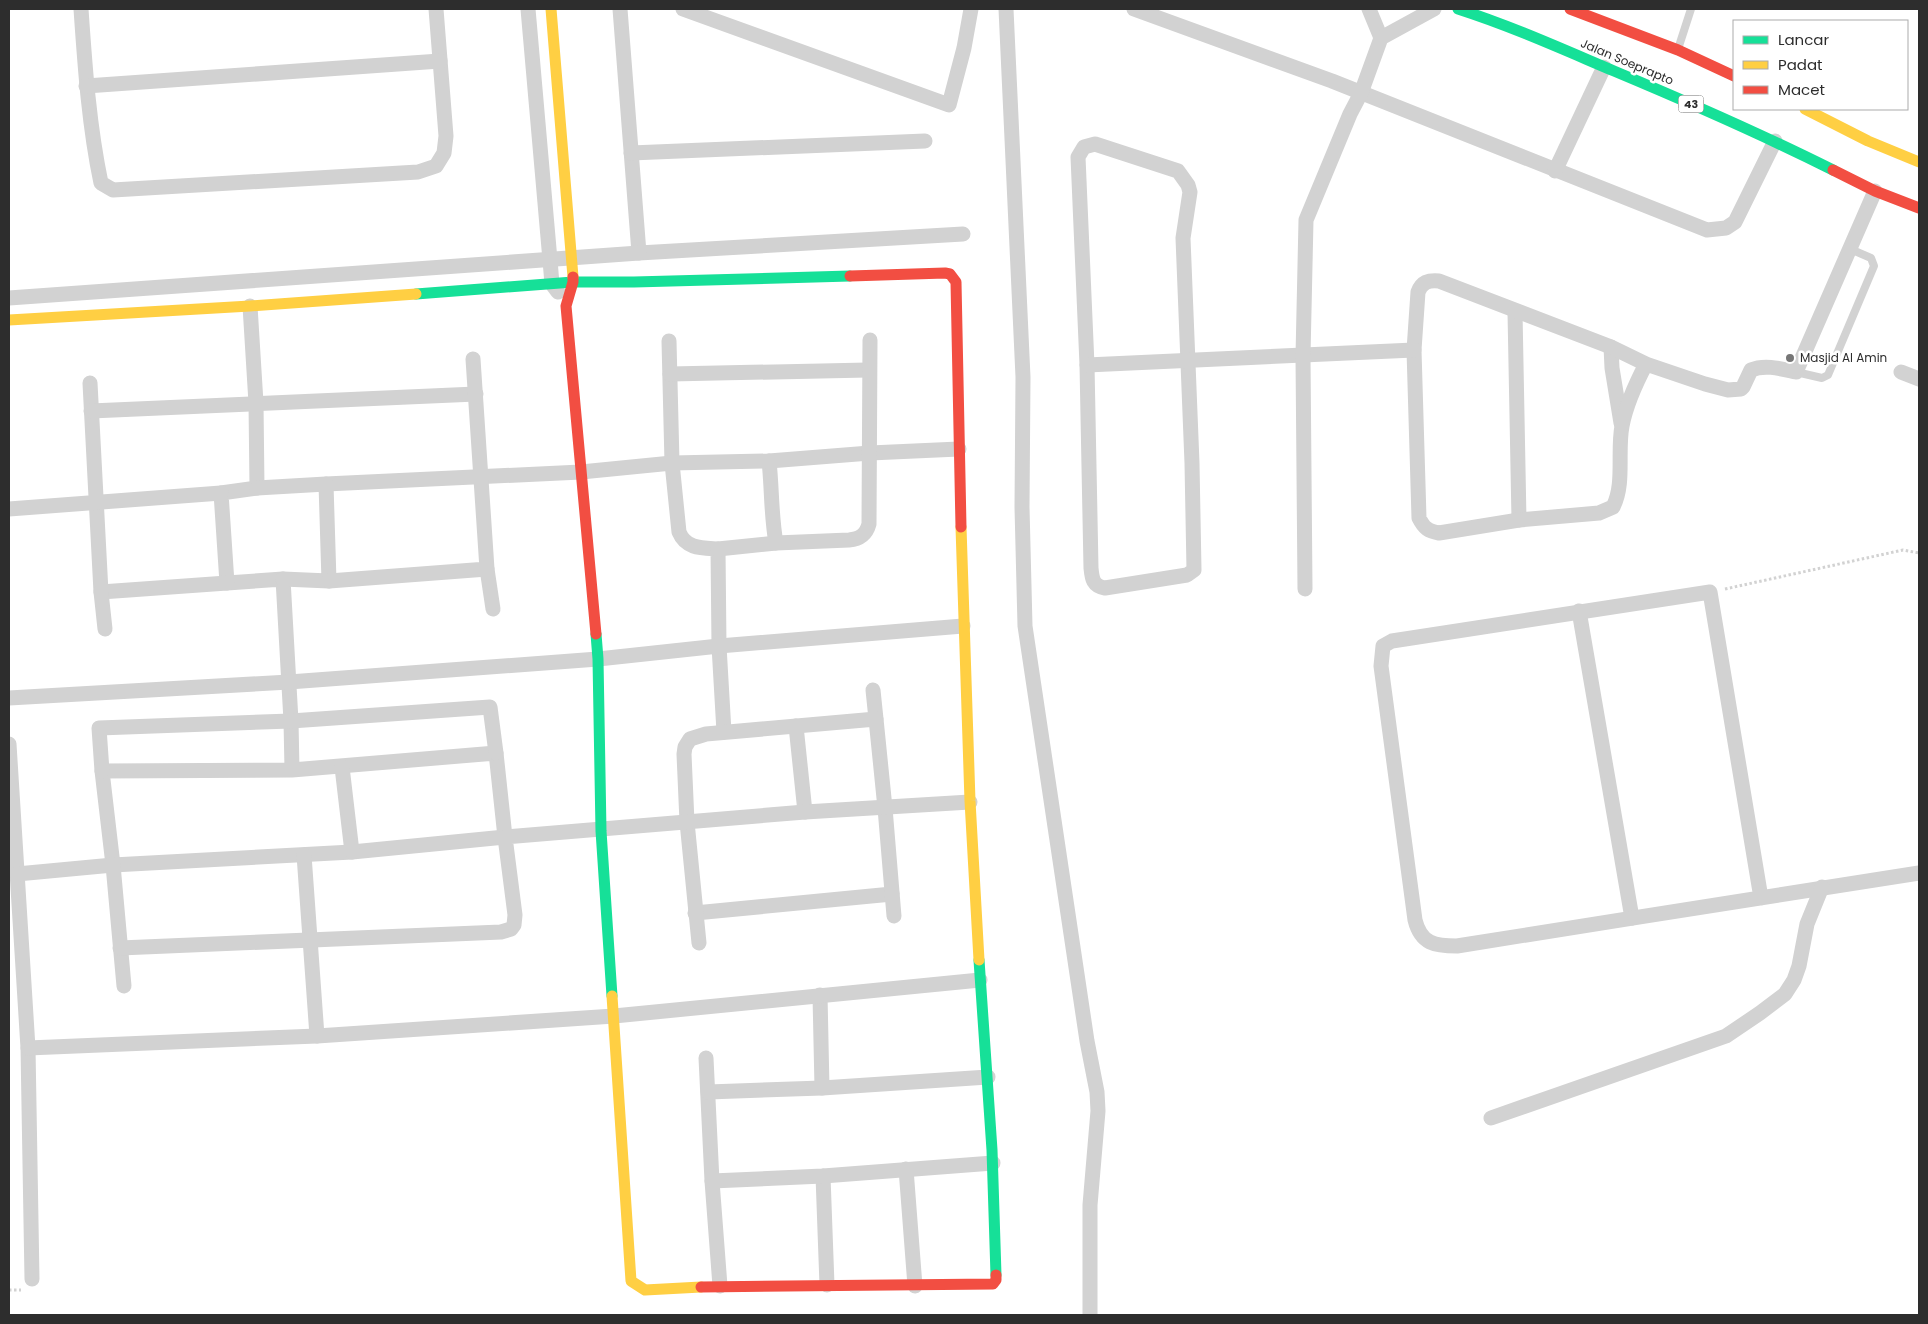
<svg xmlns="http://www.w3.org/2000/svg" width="1928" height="1324" font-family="Poppins,sans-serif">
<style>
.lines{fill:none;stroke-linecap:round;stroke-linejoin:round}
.path{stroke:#d2d2d2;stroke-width:3;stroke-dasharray:2.5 2.5;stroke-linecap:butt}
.lane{stroke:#d2d2d2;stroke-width:8}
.street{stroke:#d2d2d2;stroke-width:15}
.fast{stroke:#16e098;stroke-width:11}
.slow{stroke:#ffcf43;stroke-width:11}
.jam{stroke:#f24e42;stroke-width:11}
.poi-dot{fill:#767676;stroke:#fff;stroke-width:2}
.labels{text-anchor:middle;stroke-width:5;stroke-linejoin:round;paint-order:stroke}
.shield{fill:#fff;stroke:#6c6c6c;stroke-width:1}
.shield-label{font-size:11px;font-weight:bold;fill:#2d2d2d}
.street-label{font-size:12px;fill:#2d2d2d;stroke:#fff}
.poi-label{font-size:12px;fill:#2d2d2d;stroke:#fff;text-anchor:start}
</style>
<rect width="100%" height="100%" fill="#fff"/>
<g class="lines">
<g class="path">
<polyline points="1725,589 1903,550 1919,553"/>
<polyline points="9,1290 21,1290"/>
</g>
<g class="lane">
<polyline points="1679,46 1691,9"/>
<polyline points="1796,372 1822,378 1828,375 1874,266 1871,258 1850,249"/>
</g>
<g class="street">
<path d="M 81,9 C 85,67 89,126 101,183 L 113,190 L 418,172 L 436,166 L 444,153 L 446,136 L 436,9"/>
<polyline points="528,9 550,260 552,284 558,292"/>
<polyline points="620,9 639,253 963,234"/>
<polyline points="683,9 949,105 964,48 971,9"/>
<polyline points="1006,9 1023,377 1022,507 1025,626 1087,1041 1097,1092 1098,1111 1090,1205 1090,1315"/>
<polyline points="1134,9 1332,81 1707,230 1726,228 1735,222 1775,141"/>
<polyline points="1369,9 1381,38"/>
<polyline points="86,86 440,61"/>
<path d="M 1095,144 L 1178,171 L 1188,185 L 1190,192 L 1183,238 L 1192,463 L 1194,570 L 1187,575 L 1105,588 C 1093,586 1092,579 1091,568 L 1087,365 L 1078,157 L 1084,147 Z"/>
<polyline points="631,153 925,141"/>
<polyline points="1555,171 1604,67"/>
<polyline points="9,298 639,253"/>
<polyline points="250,306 256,403 257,488 221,493 227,583 283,579 291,721 292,770 102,771 113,865 352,852 505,837 496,753 292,770"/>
<polyline points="1515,312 1519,520"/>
<path d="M 669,341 L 672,463 L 679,532 C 686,549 702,548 718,549 L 719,646 L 724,732"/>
<polyline points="1611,347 1612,368 1621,423"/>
<path d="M 1646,364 C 1636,383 1626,405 1622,426 C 1617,452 1625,484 1613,507 L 1599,513 L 1519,520 L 1439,533 C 1428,531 1424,528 1419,518 L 1414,350 L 1418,292 C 1422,282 1428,280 1439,281 L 1611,347 L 1646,364 L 1705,384 L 1728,390 L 1741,389 L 1743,387 L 1751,370 C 1765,364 1782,369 1796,372 L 1875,191"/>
<path d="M 1087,365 C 1196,359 1305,356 1414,350"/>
<polyline points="1901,372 1919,379"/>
<polyline points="670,374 868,370"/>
<polyline points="90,383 101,592 227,583"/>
<polyline points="91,411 476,394"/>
<path d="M 769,461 C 772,488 771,516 776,543"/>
<polyline points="326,484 581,472 672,463 769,461 870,453 959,449"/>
<polyline points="257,488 326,484 329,581 283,579"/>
<polyline points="9,509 221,493"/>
<path d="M 718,549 L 776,543 L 849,540 C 860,539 866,535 869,524 L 870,340"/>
<polyline points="487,569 493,609"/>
<polyline points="329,581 487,569 473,359"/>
<polyline points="1305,589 1303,356 1306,220 1350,114 1361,93 1381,38 1434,9"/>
<polyline points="101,592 105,629"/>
<polyline points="1579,611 1632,918"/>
<polyline points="873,690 876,719"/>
<polyline points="9,698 289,682 598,659 719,646 963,626"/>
<polyline points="796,726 805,812"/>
<polyline points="9,744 28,1048 32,1279"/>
<polyline points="342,767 352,852"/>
<polyline points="102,771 99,728 291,721 490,707 496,753"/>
<polyline points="304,855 317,1036"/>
<polyline points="17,874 113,865 124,986"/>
<path d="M 1761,898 L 1710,592 L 1392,641 L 1383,646 L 1381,666 L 1415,920 C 1421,944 1435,946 1457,946 C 1611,922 1765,896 1919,873"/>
<polyline points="695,913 892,894"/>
<polyline points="699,943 687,822 684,754 685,747 690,739 706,734 876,719 885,808 894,916"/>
<polyline points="120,948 501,932 511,929 514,925 515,915 505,837 805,812 970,802"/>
<polyline points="820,995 822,1088"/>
<polyline points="28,1048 317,1036 614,1016 980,980"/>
<polyline points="706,1058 712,1181 720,1286"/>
<polyline points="708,1092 822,1088 988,1077"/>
<polyline points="1491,1118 1726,1036 1760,1013 1785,994 1794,980 1799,966 1807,924 1822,887"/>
<polyline points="906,1169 915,1286"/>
<polyline points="823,1176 827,1285"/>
<polyline points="712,1181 823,1176 993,1163"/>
</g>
<g class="fast">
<path d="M 1458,9 C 1511,26 1562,49 1614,71 C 1688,102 1761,134 1833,170"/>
<polyline points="416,294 573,282 634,282 850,276"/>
<polyline points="596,634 598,659 601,831 612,996"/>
<polyline points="979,960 992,1150 996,1275"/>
</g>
<g class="slow">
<polyline points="551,9 573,277"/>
<polyline points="1805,109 1868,141 1919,162"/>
<polyline points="9,320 250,306 416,294"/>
<polyline points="961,527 970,801 979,960"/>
<polyline points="612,996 631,1281 645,1290 701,1287"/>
</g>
<g class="jam">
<polyline points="1570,9 1678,50 1734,76"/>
<polyline points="1833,170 1875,191 1919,208"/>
<polyline points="850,276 945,273 950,274 956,282 961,527"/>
<polyline points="573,277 573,282 566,306 596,634"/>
<polyline points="701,1287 993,1284 996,1280 996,1275"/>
</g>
</g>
<circle class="poi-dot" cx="1790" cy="358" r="5"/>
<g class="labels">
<rect class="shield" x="1678.5" y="95.5" width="25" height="17" rx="4"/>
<g class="shield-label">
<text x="1691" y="108">43</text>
</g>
<g class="street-label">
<text transform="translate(1627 62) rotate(23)" y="4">Jalan Soeprapto</text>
</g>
<g class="poi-label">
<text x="1800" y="362">Masjid Al Amin</text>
</g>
</g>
<rect width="1928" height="1324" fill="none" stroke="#2d2d2d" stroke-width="20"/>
<rect x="1733" y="20" width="175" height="90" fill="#ffffff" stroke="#ababab"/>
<rect x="1743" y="36" width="25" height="8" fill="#16e098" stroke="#ababab"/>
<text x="1778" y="45" font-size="15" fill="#2d2d2d">Lancar</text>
<rect x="1743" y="61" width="25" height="8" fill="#ffcf43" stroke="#ababab"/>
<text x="1778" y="70" font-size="15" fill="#2d2d2d">Padat</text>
<rect x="1743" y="86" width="25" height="8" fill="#f24e42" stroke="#ababab"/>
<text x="1778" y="95" font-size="15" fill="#2d2d2d">Macet</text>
</svg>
